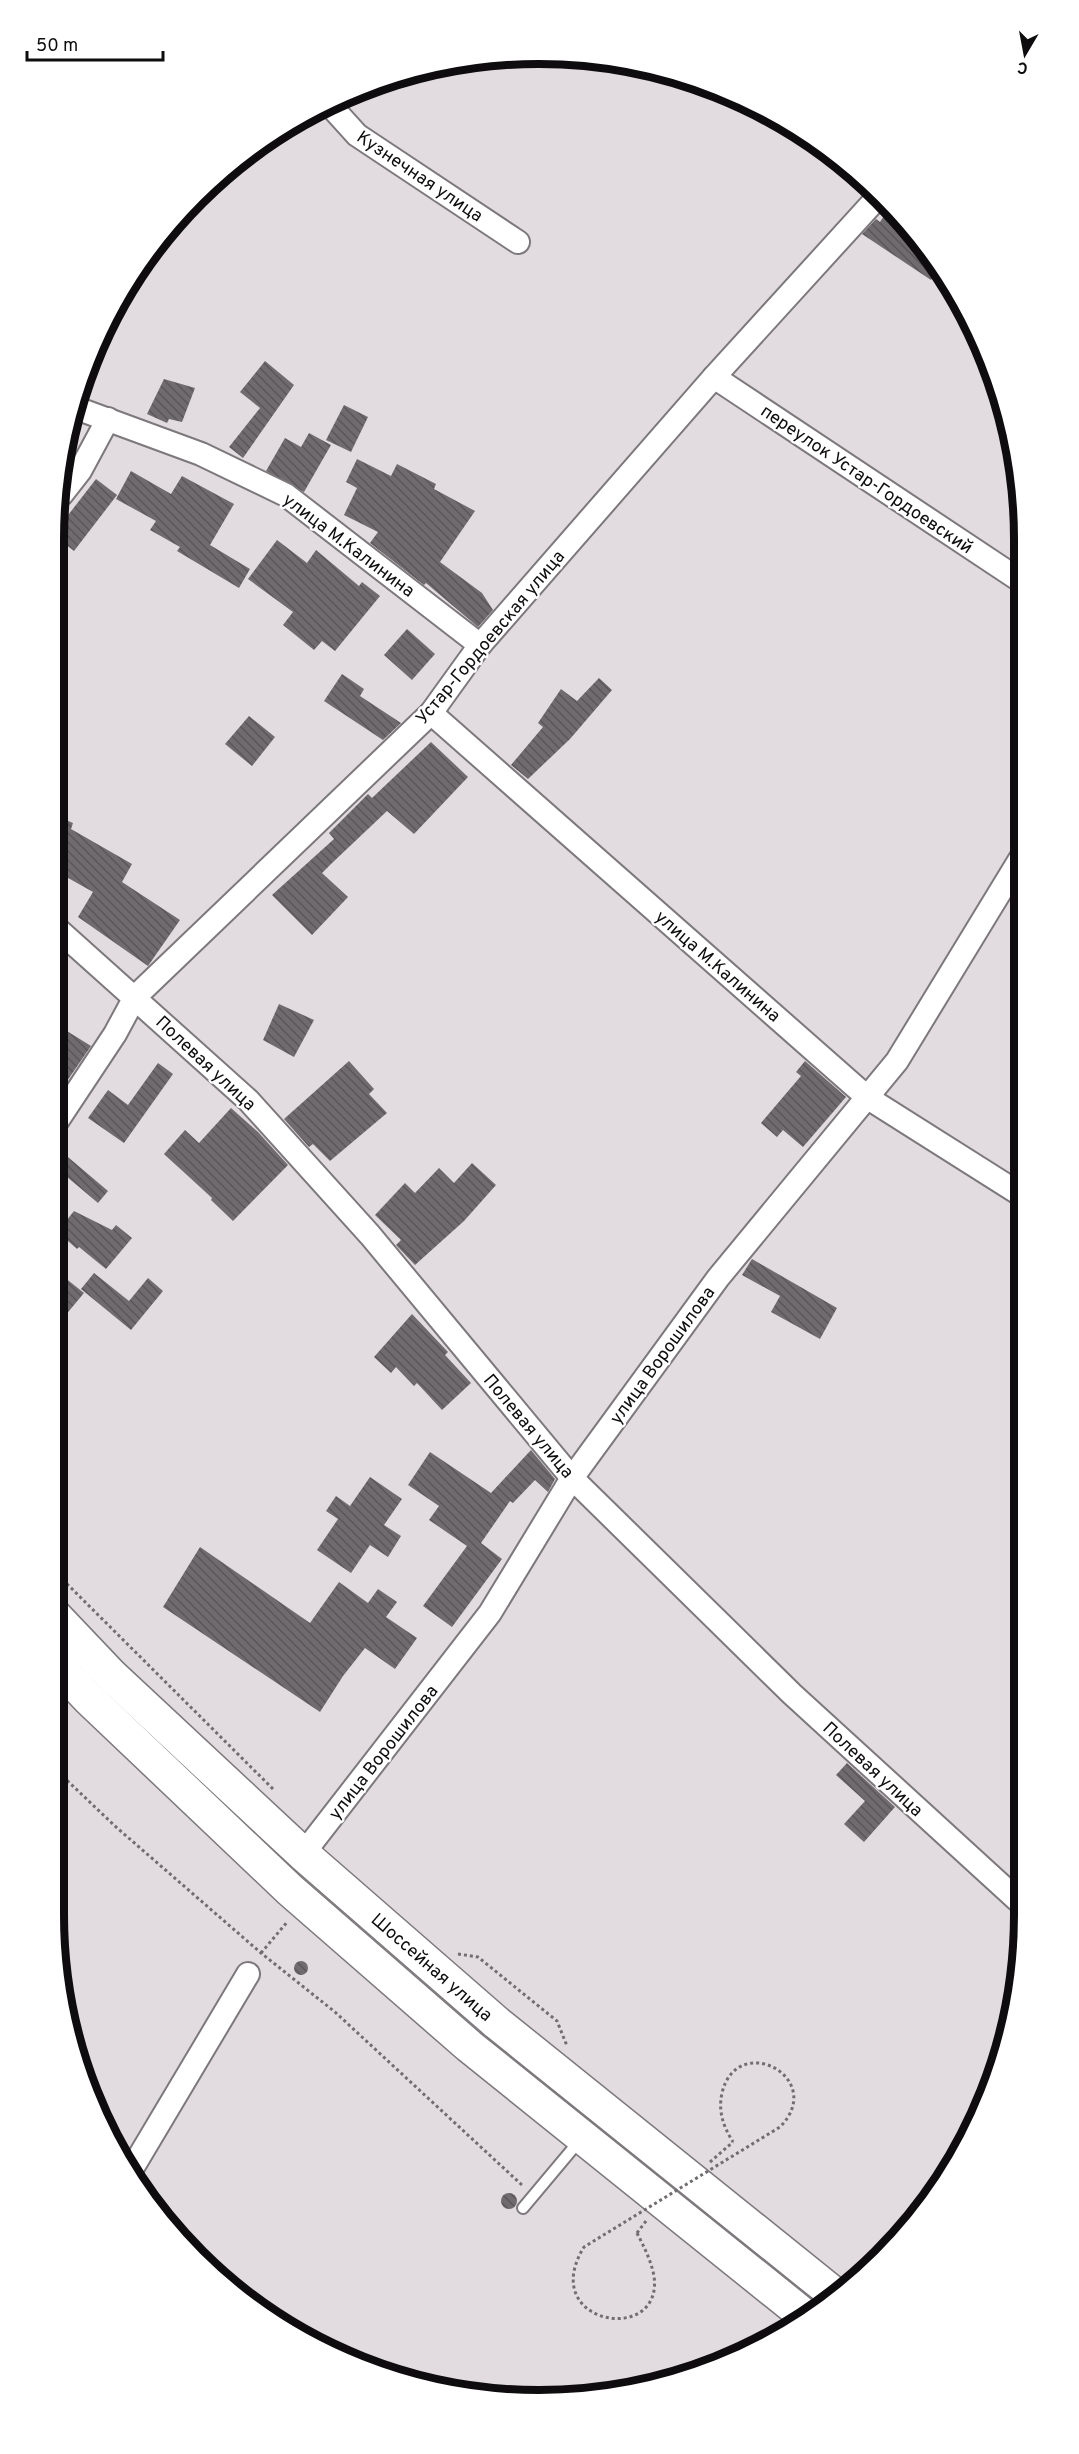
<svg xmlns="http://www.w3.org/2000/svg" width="1079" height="2454" font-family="Overpass,sans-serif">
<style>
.building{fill:url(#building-back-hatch)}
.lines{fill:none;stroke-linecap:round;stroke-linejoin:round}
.service-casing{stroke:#7d787c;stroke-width:14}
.minor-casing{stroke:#7d787c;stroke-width:26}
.primary-casing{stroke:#7d787c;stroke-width:36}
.path{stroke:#716d70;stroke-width:3;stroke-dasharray:3 3;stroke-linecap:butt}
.service{stroke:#fff;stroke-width:10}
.minor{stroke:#fff;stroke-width:22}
.primary{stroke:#fff;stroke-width:33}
.path-bridge{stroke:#716d70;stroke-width:3;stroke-dasharray:3 3;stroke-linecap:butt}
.labels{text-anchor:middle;stroke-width:4.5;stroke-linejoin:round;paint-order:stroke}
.street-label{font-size:18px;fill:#0e0c0e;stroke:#fff}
.rim{fill:none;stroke:#0e0c0e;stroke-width:8}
</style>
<defs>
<pattern id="building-back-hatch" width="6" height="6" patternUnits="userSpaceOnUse" patternTransform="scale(1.5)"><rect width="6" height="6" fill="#706b6f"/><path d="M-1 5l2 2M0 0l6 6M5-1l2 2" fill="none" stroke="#5a565a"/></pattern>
</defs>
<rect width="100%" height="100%" fill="#e2dce1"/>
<g class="building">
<polygon points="889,208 924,244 939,268 931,280 862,234 876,219 880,222"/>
<polygon points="265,361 294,385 243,458 229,447 260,408 240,392"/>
<polygon points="164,379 195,388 182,422 169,419 167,423 147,414"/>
<polygon points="344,405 368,417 351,452 326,440"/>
<polygon points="309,433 331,445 304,492 266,471 285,438 301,447"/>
<polygon points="357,459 391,476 397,464 436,484 434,489 475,511 440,562 482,593 493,610 478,627 426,583 424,585 370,543 378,532 344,515 357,488 346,482"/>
<polygon points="131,471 171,494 182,476 234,504 210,545 250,569 239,588 177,551 180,547 150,530 156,521 116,499"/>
<polygon points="96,479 117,495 74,551 55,536 55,532"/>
<polygon points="277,540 307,563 316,550 359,586 362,582 380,596 335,651 322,641 314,650 283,625 293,612 248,579"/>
<polygon points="407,629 435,654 412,680 384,655"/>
<polygon points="342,674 364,689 360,696 401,723 383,740 324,701"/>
<polygon points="599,678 612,690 570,739 528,779 511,765 543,727 538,723 561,689 577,701"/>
<polygon points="249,716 275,737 252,766 225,744"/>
<polygon points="431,742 468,777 414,834 387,811 331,864 322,873 348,897 312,935 272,895 334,839 329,833 368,794 372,798"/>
<polygon points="54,815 73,823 71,829 132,864 122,882 180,920 148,966 78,917 93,892 54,870"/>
<polygon points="279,1004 314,1020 294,1057 263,1040"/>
<polygon points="54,1023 91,1046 54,1100"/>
<polygon points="349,1061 374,1089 369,1094 387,1113 330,1161 313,1144 309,1147 284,1119"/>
<polygon points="805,1061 846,1097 803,1147 783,1130 777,1137 761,1123 801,1076 796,1072"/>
<polygon points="158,1063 173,1074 124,1143 88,1118 108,1090 128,1105"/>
<polygon points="231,1108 258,1132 288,1165 233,1221 211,1200 212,1198 164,1154 185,1130 199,1143"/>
<polygon points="62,1152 108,1191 98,1203 54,1166 54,1161"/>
<polygon points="472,1163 496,1185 464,1221 415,1265 396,1245 401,1240 375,1215 405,1183 415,1193 439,1168 454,1183"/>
<polygon points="54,1211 66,1221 74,1211 112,1230 116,1225 132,1238 106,1269 79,1247 77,1249 68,1241 65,1243 54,1233"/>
<polygon points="752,1259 837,1308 820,1339 771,1312 780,1296 742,1275"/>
<polygon points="54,1269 84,1293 54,1329"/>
<polygon points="94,1273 129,1301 148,1278 163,1291 131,1330 81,1289"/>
<polygon points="412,1314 448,1352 445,1355 471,1383 442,1410 417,1383 414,1386 396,1367 391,1373 374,1357"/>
<polygon points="531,1450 555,1479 548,1492 535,1480 513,1503 510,1501 481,1543 502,1559 452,1627 423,1606 467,1546 429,1520 439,1506 408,1485 430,1452 491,1493"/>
<polygon points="370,1477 402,1499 384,1525 401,1536 388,1557 370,1545 351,1573 317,1550 338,1519 326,1511 336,1496 350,1506"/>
<polygon points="200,1547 310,1623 339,1582 368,1603 378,1589 397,1602 386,1617 417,1638 395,1669 365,1648 343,1676 320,1712 163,1607"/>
<polygon points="847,1763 895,1807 864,1842 844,1824 865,1801 836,1775"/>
<circle cx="301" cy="1968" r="7"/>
<circle cx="509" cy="2201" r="8"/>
</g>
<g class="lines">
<g class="service-casing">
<polyline id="service" points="523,2208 580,2140"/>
</g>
<g class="minor-casing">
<g id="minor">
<polyline points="328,103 357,135 518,242"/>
<polyline points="714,377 1021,581"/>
<polyline points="76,408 201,454 286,495 480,645"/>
<polyline points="62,494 80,471 108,419"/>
<polyline points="431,713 868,1098 1023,1196"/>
<polyline points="54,926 248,1100 370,1235 572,1478 792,1694 1025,1907"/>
<polyline points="54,1126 115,1034 135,997 431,713 480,645 714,377 878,197"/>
<polyline points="303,1854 490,1613 572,1478 718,1278 897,1061 1022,856"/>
<polyline points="130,2172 248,1974"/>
</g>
</g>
<g class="primary-casing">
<g id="primary">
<polyline points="54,1615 111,1675 303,1854 497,2023 833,2293"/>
<polyline points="54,1662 88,1698 290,1890 469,2046 805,2316"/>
</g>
</g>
<g class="path">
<polyline points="54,1571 274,1790"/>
<polyline points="54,1768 116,1827 261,1953 335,2012 523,2186"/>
<polyline points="261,1953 288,1921"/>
<polyline points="458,1954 478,1957 557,2021 567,2046"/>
<polyline points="710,2162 733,2142"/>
<polyline points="637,2233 646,2221"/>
</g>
<use href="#service" class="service"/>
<use href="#minor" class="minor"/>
<use href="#primary" class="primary"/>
<path class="path-bridge" d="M 637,2233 C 644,2247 651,2260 654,2276 C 664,2346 536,2325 584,2247 L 780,2127 C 828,2078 737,2030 722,2093 C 718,2111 723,2126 733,2142"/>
</g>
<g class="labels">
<g class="street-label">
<text transform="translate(420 176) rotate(34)" y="6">Кузнечная улица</text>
<text transform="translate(867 479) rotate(34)" y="6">переулок Устар-Гордоевский</text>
<text transform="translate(349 545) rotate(37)" y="6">улица М.Калинина</text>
<text transform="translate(490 637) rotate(-50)" y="6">Устар-Гордоевская улица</text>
<text transform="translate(718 966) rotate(41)" y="6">улица М.Калинина</text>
<text transform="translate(206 1063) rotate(43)" y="6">Полевая улица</text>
<text transform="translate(662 1355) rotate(-54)" y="6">улица Ворошилова</text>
<text transform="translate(529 1426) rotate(50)" y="6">Полевая улица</text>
<text transform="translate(383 1752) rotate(-52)" y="6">улица Ворошилова</text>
<text transform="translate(873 1769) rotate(43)" y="6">Полевая улица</text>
<text transform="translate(432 1967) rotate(41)" y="6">Шоссейная улица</text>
</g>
</g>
<path d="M0 0H1079V2454H0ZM539 64H539A475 475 0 0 1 1014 539V1915A475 475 0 0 1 539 2390H539A475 475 0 0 1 64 1915V539A475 475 0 0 1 539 64Z" fill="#fff" fill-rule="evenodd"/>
<path class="rim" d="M539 64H539A475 475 0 0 1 1014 539V1915A475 475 0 0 1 539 2390H539A475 475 0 0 1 64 1915V539A475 475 0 0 1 539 64Z"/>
<g transform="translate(1025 54) rotate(190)" stroke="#ffffff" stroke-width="4.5" paint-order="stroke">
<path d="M0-4.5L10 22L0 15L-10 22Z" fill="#0e0c0e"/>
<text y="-9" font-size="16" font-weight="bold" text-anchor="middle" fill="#0e0c0e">С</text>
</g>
<path d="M27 51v9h136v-9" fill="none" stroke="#0e0c0e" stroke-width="3"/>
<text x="36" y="51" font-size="18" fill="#0e0c0e" stroke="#ffffff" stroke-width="4.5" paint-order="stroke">50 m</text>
</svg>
